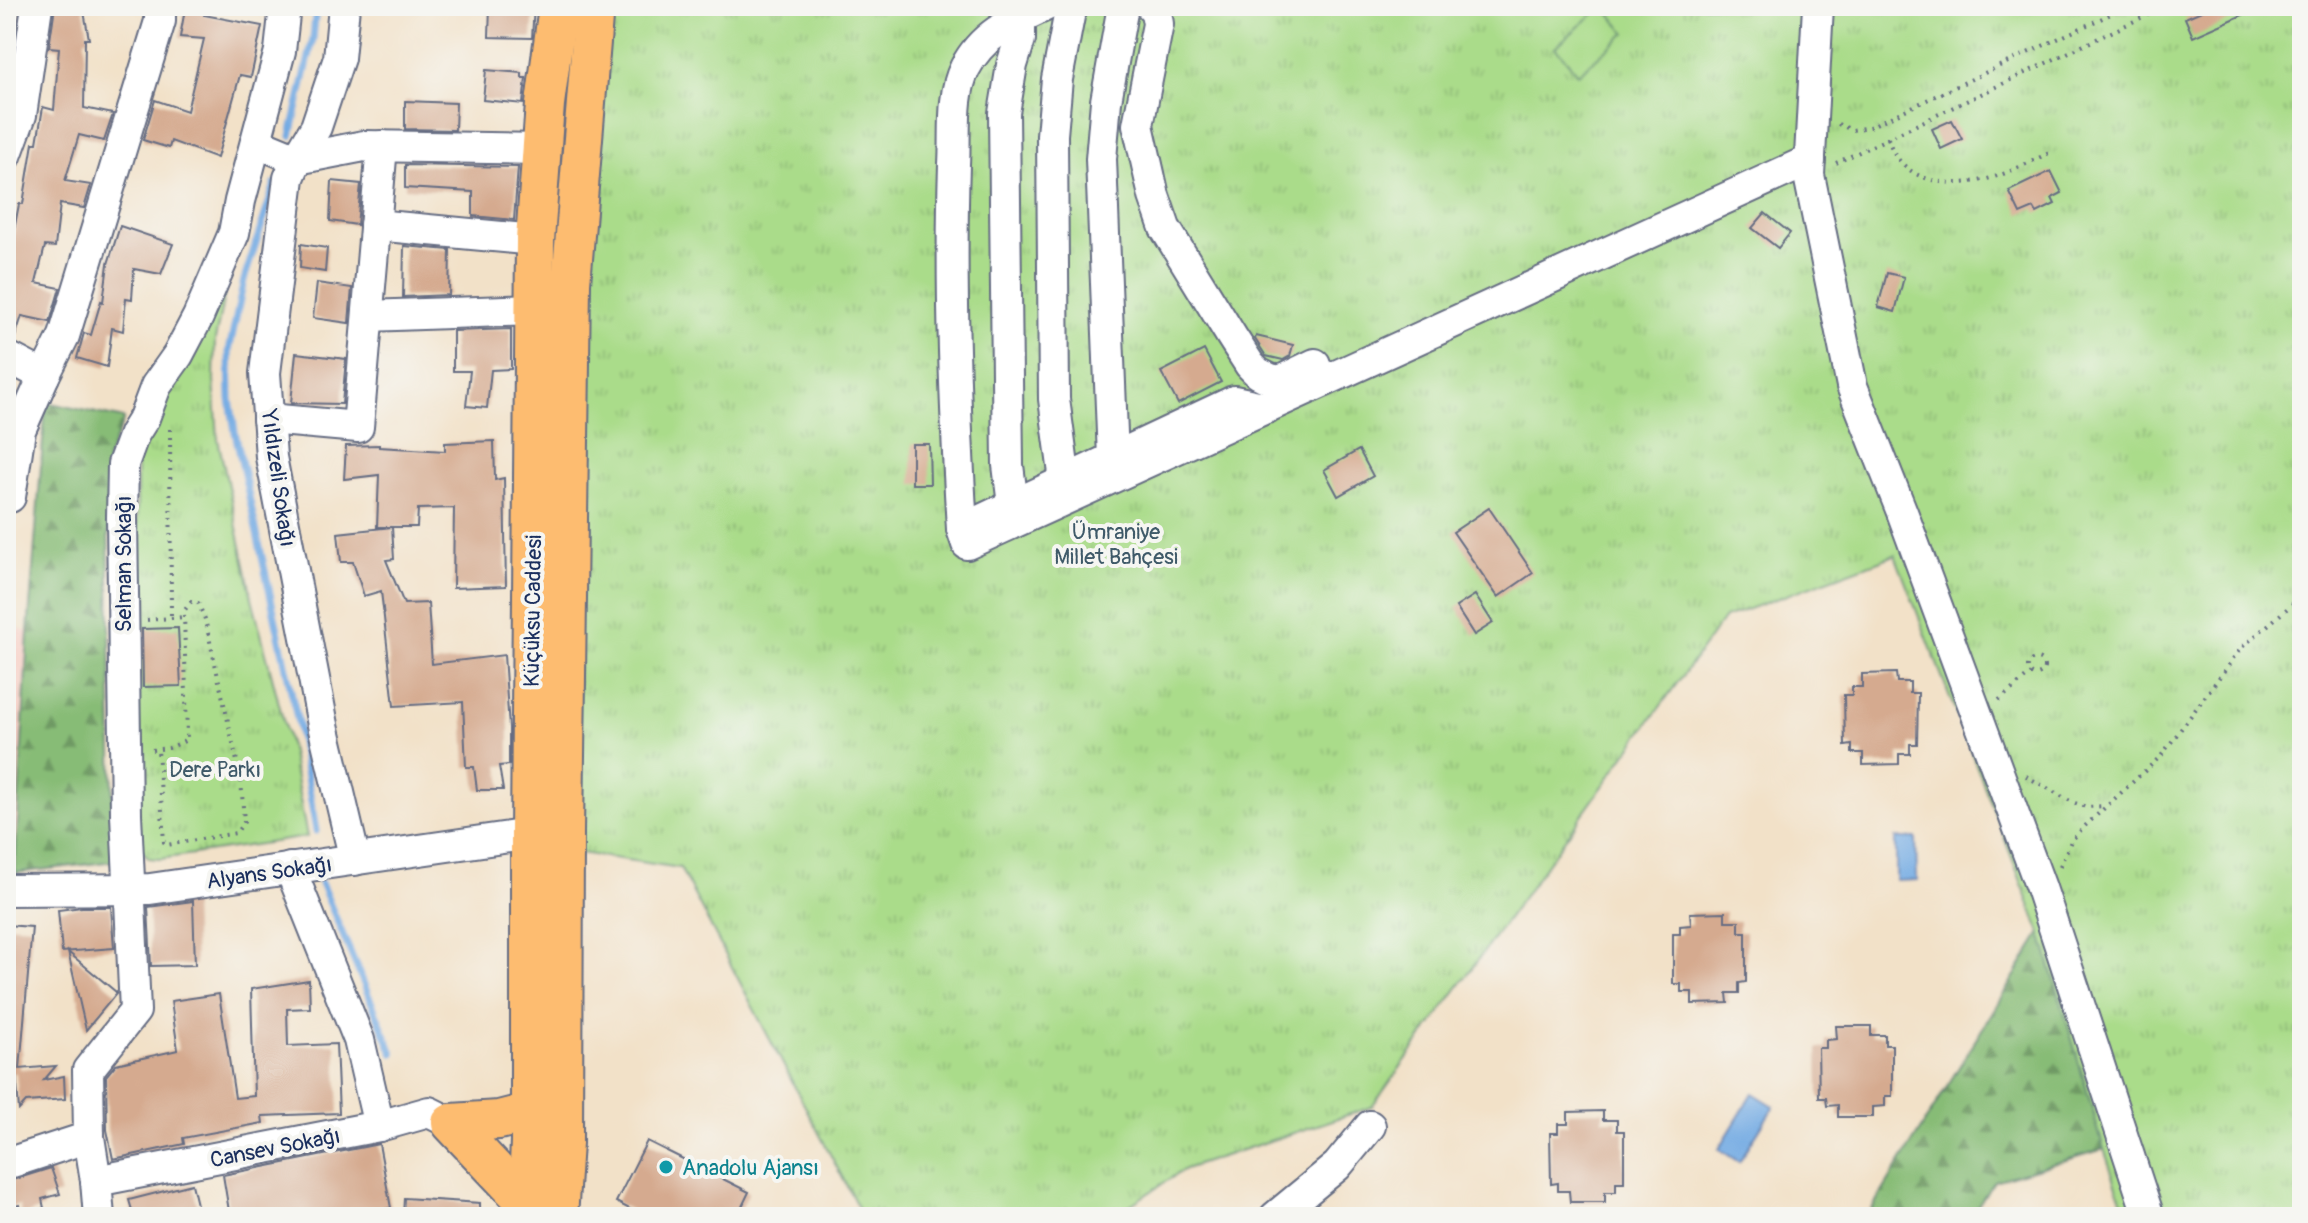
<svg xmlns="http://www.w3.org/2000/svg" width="2308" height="1223" font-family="Pangolin,sans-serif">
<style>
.built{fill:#f7d1c8}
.forest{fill:url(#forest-firs);stroke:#51766a;stroke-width:2}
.park{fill:url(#park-tufts);stroke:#628674;stroke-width:2}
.pitch{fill:#aadc8a;stroke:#628674;stroke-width:2}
.water{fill:#74abe3;stroke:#486da0;stroke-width:2}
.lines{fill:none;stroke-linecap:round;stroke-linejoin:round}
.stream{stroke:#74abe3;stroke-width:7}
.building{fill:#d5aa8f}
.minor-casing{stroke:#666d83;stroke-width:34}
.major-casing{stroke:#666d83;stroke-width:42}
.path{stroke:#666d83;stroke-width:4;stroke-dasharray:2 6;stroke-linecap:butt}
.minor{stroke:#fff;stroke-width:30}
.major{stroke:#fdbc70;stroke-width:38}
.culture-dot{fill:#0f9aa8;stroke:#f6f6f2;stroke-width:3}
.labels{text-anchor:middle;stroke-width:8;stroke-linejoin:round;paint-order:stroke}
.street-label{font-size:22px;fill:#1b2f5e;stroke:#f6f6f2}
.park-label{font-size:22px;fill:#3f5a69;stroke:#f6f6f2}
.culture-label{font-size:22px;fill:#0d838f;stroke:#f6f6f2;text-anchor:start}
</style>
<defs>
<pattern id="forest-firs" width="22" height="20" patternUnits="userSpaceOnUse" patternTransform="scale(2)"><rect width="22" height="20" fill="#87bc76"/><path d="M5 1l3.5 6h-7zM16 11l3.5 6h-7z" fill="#6e9964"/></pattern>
<pattern id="park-tufts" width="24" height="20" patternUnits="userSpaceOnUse" patternTransform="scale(2)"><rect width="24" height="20" fill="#aadc8a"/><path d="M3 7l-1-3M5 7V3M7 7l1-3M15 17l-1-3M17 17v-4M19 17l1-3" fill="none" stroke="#92bd7a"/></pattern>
</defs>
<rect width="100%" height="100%" fill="#f6f6f2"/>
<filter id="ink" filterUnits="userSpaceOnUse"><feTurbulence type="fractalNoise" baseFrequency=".0125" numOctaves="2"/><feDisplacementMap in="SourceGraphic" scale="16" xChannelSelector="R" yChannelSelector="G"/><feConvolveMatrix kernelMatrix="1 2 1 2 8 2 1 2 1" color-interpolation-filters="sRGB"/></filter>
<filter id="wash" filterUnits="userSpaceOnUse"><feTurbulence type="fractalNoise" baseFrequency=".006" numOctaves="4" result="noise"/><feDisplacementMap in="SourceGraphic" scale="32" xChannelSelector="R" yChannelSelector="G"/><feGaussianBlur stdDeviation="1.8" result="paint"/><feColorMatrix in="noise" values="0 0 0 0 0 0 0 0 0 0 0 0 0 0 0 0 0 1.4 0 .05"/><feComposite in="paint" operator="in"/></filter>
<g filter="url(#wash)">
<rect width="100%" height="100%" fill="#f2e1c8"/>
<polygon class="built" points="6,624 28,632 15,873 6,872"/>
<g class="forest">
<polygon points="46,402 124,419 107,459 114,861 15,873 28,632"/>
<polygon points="2041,933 2104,1149 1994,1181 1970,1217 1867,1217"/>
</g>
<g class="park">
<polygon points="607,6 2302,6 2302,1217 2127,1217 2104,1149 2041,933 1895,555 1724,618 1372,1107 1185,1169 1112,1217 863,1217 680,868 579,853 576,296"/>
<polygon points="225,291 215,340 214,380 218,439 252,598 290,747 307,837 160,859 149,858 137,845 137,444"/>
</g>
<polygon class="pitch" points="1603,6 1626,33 1578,74 1555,47"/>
<g class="water">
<polygon points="1896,838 1916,838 1917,880 1896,881"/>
<polygon points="1753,1093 1774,1106 1739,1162 1719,1149"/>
</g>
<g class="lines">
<g class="stream">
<polyline points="291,136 313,39 316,6"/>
<polyline points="275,184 244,280 229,351 230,399 235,432 298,723 316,831"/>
<polyline points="321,883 393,1053"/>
</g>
</g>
<g id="blocks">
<g class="building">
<polygon points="55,6 83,6 89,39 85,39 84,108 113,114 104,141 79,135 65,181 91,185 84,208 60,204 55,247 45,246 36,283 60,288 50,322 22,316 14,340 6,338 6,244 11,246 19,204 23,204 33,143 37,143 43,107 54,110 59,48 49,47"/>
<polygon points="490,6 534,6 532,38 489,37"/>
<polygon points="2213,6 2263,6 2193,37 2185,18"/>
<polygon points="185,9 204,11 204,15 262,26 251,77 240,75 217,158 171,141 169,148 143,140 155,100 187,111 204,39 180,37"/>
<polygon points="486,70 522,73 522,78 526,78 523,104 483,100"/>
<polygon points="405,101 456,103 455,130 405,129"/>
<polygon points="1952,120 1962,139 1941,149 1932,129"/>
<polygon points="405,165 518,167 514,220 473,216 473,192 405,188"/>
<polygon points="2051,171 2062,193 2052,198 2055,204 2037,213 2034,208 2020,214 2009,191"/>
<polygon points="332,181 361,184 357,225 330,221"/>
<polygon points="1765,213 1790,233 1778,248 1752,228"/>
<polygon points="120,226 173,244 161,274 134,269 132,299 126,298 123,331 112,328 107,367 77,358 84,333 91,335 101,301 103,302 108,264"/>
<polygon points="301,244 327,248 325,272 300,268"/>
<polygon points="404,246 450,250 449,295 403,297"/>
<polygon points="1887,273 1904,277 1895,312 1878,307"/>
<polygon points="317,283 352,288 349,323 313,318"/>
<polygon points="511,329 511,369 491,370 487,408 466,406 470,371 453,371 453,331"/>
<polygon points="1256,336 1293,345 1290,356 1283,360 1266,356 1255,339"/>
<polygon points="1204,350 1221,382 1178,404 1161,372"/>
<polygon points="296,353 346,359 342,404 291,403"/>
<polygon points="494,441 495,480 504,478 506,586 453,588 454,508 418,509 417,527 377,527 379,475 344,479 346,446 379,445 379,447 445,451 445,443"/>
<polygon points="912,444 929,444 930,484 912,484"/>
<polygon points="1359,450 1373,476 1338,496 1324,470"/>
<polygon points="1489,508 1533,573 1498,597 1453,532"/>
<polygon points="392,527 394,559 386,560 404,604 428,603 432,664 504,655 509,728 509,765 499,766 503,790 477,790 474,767 466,767 463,702 394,706 381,591 364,596 353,562 341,562 338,533"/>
<polygon points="1475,595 1493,623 1474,635 1456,607"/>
<polygon points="178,628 181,686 143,687 142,629"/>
<polygon points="1896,673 1897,682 1910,682 1910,693 1918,693 1917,744 1910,744 1910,754 1899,754 1899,764 1863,765 1863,753 1852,753 1852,745 1845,746 1844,695 1852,695 1852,687 1862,687 1862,674"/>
<polygon points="193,901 195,965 151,966 148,907"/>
<polygon points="82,907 111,907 114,948 62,952 58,910"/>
<polygon points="1725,912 1725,921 1739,921 1739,932 1746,932 1746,982 1739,983 1739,993 1727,993 1728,1003 1692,1004 1692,992 1681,992 1681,984 1673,984 1673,934 1680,934 1680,926 1691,925 1690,913"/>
<polygon points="6,925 32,927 20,1069 56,1066 44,1080 64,1076 65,1099 26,1102 19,1110 16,1073 6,1073"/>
<polygon points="68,952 116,992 116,994 86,1030"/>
<polygon points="309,980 310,1008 287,1009 288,1046 336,1044 339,1113 262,1116 263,1123 183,1138 184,1144 113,1159 107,1130 106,1076 116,1064 178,1050 171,1001 219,994 235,1098 254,1096 251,989"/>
<polygon points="1836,1026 1871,1026 1871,1035 1885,1035 1885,1045 1892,1045 1892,1096 1885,1096 1885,1106 1873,1107 1873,1117 1838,1117 1838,1105 1827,1106 1826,1098 1819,1098 1818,1048 1826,1048 1826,1040 1837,1039"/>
<polygon points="1603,1111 1603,1120 1617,1120 1617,1131 1624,1131 1624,1182 1616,1182 1616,1192 1605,1192 1605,1202 1570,1202 1569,1191 1558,1191 1558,1183 1551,1184 1550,1133 1558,1133 1558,1124 1568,1124 1568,1112"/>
<polygon points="647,1141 749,1192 737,1217 645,1217 616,1202"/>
<polygon points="379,1144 391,1208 337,1217 230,1217 223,1175"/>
<polygon points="51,1168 60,1194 42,1199 44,1208 22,1216 19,1205 6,1209 6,1182"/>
<polygon points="192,1184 200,1217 134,1217 129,1200"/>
<polygon points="404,1198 480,1203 480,1217 403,1217"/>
</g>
</g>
</g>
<g filter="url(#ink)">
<use href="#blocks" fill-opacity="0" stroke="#666d83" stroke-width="2"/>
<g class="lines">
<g class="minor-casing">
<g id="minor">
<polyline points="344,6 339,58 316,127 297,159 289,178 265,373 271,457 323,725 355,860"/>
<polyline points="1151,6 1156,12 1158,24 1138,125 1154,196 1165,228 1232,337 1250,365 1258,373 1270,379 1280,381 1315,364"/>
<polyline points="1818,6 1809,175 1852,386 1902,512 2041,888 2149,1217"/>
<polyline points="256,142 297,159 364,146 542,149"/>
<polyline points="6,156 21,115 37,6"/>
<polyline points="375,225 535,240"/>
<polyline points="368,316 534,310"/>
<polyline points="6,356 44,376 64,336 160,21 160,6"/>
<polyline points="1267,408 1234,401 962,529 967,544 1810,160"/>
<polyline points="268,419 358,427 382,146"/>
<polyline points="1113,458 1101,159 1106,101 1123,6"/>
<polyline points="1065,481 1054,399 1052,135 1057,79 1071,6"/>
<polyline points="10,497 20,430 44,376"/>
<polyline points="1013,505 1008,465 1004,113 1012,65 1020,39 1020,18"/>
<path d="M 962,529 C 955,407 950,285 954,164 C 956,133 951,96 965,68 C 982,34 1013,21 1045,6"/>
<polyline points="290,868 359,1040 379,1126"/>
<polyline points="6,890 150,889 530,834"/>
<polyline points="89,1137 88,1070 135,1011 126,814 122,518 123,464 134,434 144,418 156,386 178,355 198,317 234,233 240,201 280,51 285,6"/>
<polyline points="6,1164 89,1137 96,1181 99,1217"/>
<polyline points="96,1181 379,1126 429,1112 451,1123"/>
<polyline points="1275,1217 1337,1166 1370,1126"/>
</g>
</g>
<g class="major-casing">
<g id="major">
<polyline points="530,1112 499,1120 451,1123 537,1214"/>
<polyline points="520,1217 528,1188 530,1141 530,834 535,240 545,104 558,6"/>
<polyline points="558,1217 563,1143 564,834 571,283 594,6"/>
</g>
</g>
<g class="path">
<polyline points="1838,124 1852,130 1869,127 2128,6"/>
<path d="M 1888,138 C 1901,184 1951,189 1991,178 C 2011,172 2030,162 2049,153"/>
<polyline points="1836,163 2166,6"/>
<polyline points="170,429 171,618"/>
<polyline points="147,620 184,617"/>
<circle cx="2036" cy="667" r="8"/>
<polyline points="1999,700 2031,674"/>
<polyline points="152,750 169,748 187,740 184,611 191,602 198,603 205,619 241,779 244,822 236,833 167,845 164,842 158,749"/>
<polyline points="2026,776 2072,802 2086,807 2106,806"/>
<polyline points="2060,866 2071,841 2085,826 2161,756 2241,648 2302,596"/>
</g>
<use href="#minor" class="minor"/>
<use href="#major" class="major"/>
</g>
</g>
<circle class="culture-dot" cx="666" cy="1167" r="8"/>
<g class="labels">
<g class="street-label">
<text transform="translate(279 478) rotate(82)" y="8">Yıldızeli Sokağı</text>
<text transform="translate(123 564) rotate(-90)" y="8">Selman Sokağı</text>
<text transform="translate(532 611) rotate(-89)" y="8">Küçüksu Caddesi</text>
<text transform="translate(269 872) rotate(-8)" y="8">Alyans Sokağı</text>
<text transform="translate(275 1147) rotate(-11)" y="8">Cansev Sokağı</text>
</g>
<g class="park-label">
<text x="1116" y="539">Ümraniye<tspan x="1116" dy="25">Millet Bahçesi</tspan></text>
<text x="215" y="777">Dere Parkı</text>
</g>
<g class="culture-label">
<text x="682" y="1175">Anadolu Ajansı</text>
</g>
</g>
<rect width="2308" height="1223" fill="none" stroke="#f6f6f2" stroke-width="32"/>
</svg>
